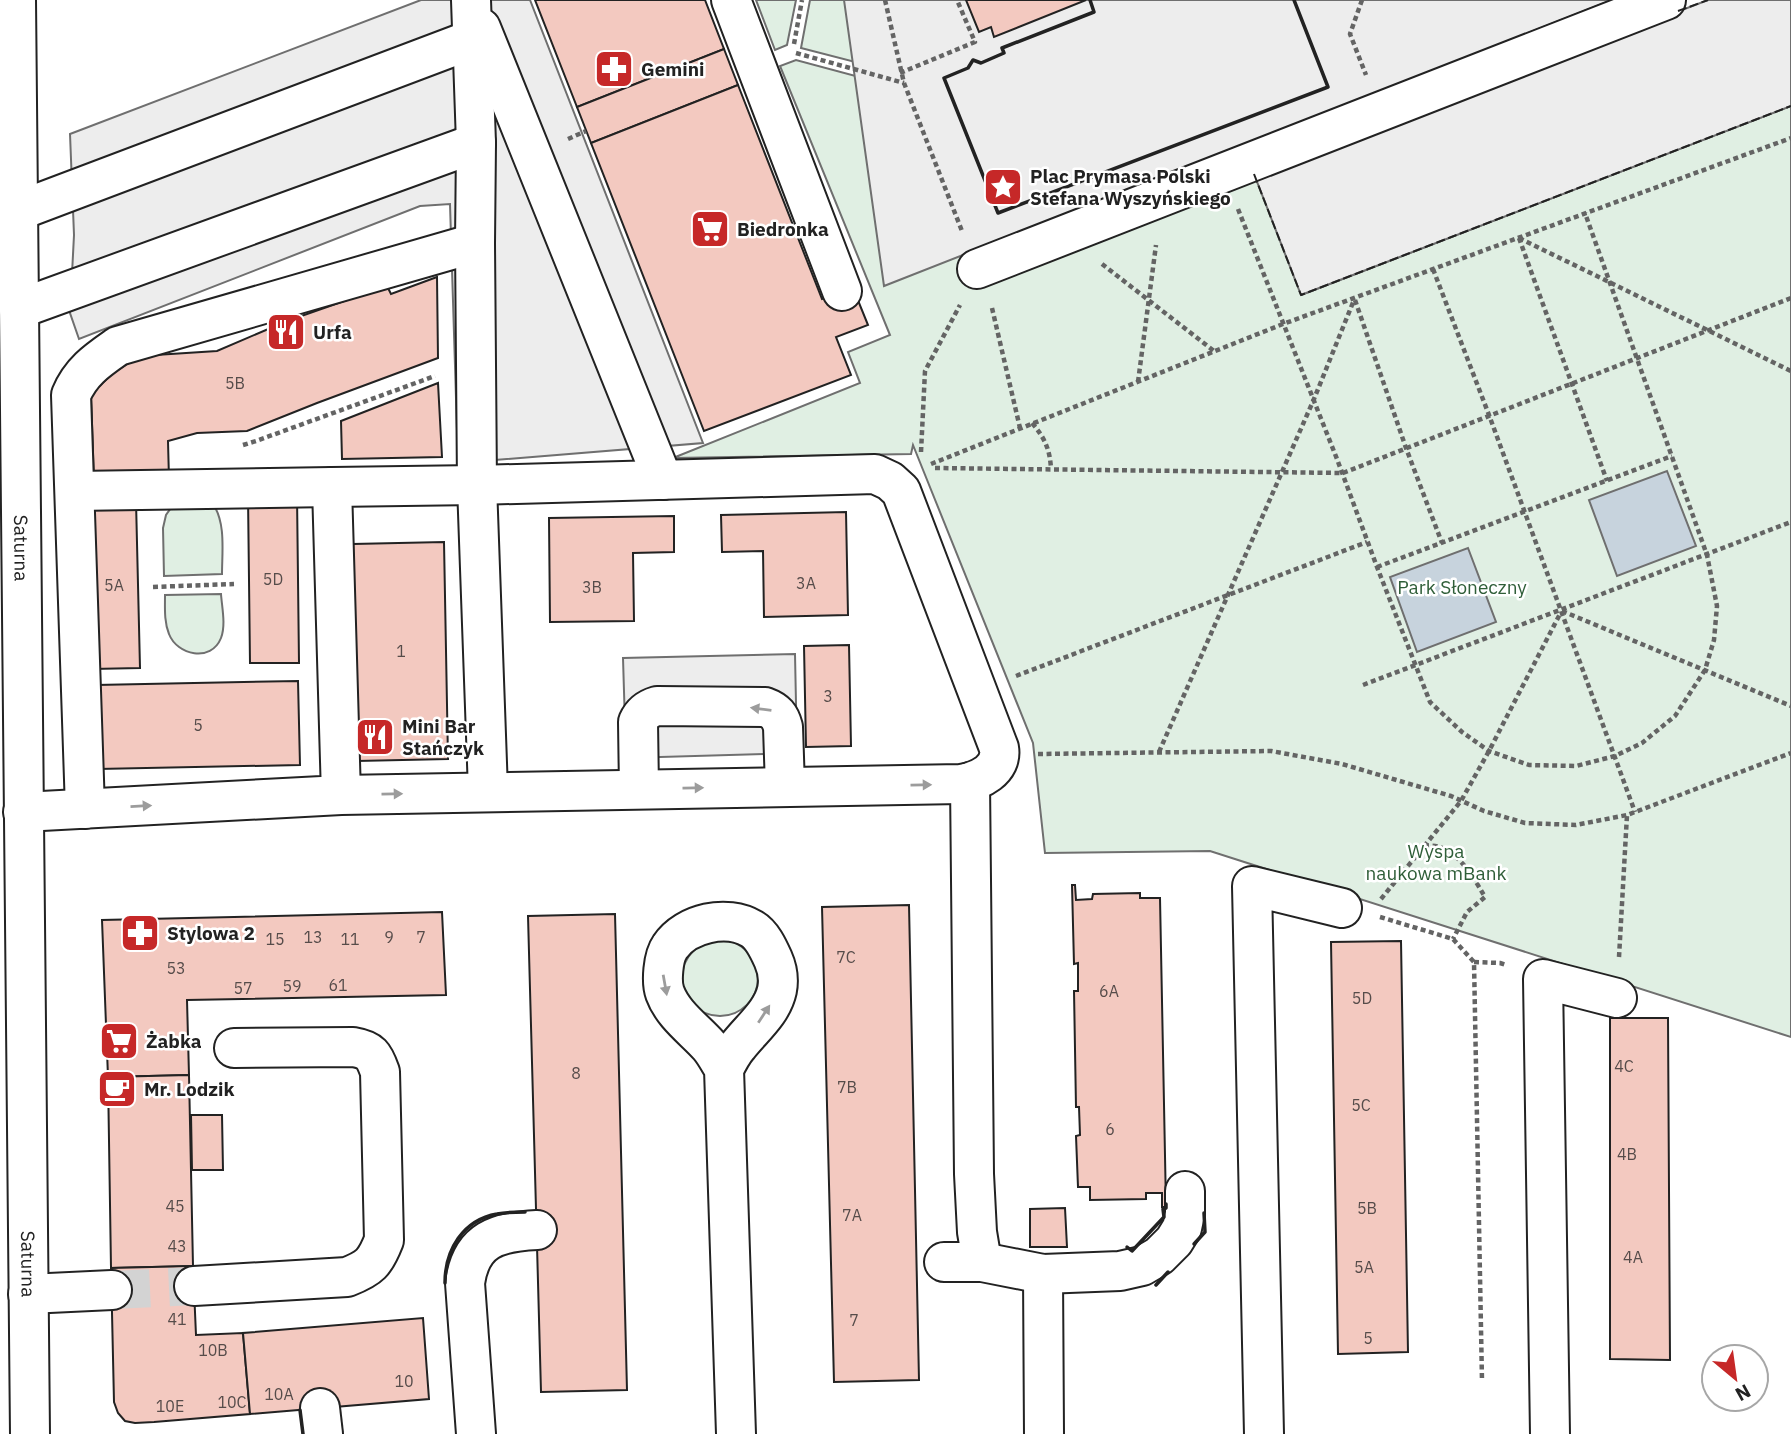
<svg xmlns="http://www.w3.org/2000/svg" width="1791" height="1434" font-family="'IBM Plex Sans',sans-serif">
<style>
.green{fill:#e0efe3;stroke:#6f6f6f;stroke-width:2}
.parking{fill:#ededed;stroke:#6f6f6f;stroke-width:2}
.water{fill:#c7d3dd;stroke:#6f6f6f;stroke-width:2}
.building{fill:#f3c9c0;stroke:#222;stroke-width:2}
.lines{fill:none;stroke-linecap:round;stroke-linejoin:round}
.minor-tunnel{stroke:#d3d3d3;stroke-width:38;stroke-dasharray:38 19;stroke-linecap:butt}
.minor-casing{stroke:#222;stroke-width:42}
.path{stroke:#646464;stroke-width:4.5;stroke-dasharray:5 3.5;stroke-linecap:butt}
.minor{stroke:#fff;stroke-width:38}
.fence{stroke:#222;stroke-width:2;stroke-dasharray:9 3.5;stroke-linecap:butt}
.wall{stroke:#222;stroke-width:3.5}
.oneway{fill:#9c9c9c}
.labels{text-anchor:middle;stroke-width:5;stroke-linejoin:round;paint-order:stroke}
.number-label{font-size:16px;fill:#564c4a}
.poi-label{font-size:19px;font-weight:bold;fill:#222;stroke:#fff;text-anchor:start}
.street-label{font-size:19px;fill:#222;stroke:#fff}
.park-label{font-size:19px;fill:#2f5e38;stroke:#fff}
</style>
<rect width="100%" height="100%" fill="#fff"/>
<g class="green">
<polygon points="756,0 796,0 787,45 775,50"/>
<polygon points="810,0 872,0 886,70 801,48"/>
<polygon points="1362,0 1666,0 1301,295 1791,106 1791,1037 1210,851 1045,853 1033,743 913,445 911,454 673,458 860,383 848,352 890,335 780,66 796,60 889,85"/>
<path d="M 213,504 C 226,523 222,552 222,574 L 164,576 L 163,528 L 166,515 L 173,505 Z"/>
<path d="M 221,594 C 222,608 226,625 221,638 C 211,663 177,655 169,634 C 164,622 165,608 165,595 Z"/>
<circle cx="720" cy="978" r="38"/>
</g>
<g class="parking">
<polygon points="421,0 530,0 703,443 458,463 450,204 420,206 79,339 70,313 74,235 70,134"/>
<polygon points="844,0 1612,0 884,286"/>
<polygon points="1708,0 1791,0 1791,106 1301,295 1254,174"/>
<polygon points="795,654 797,753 626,758 623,658"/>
</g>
<g class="water">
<polygon points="1667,471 1696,546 1617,576 1589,500"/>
<polygon points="1468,548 1496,622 1417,652 1390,577"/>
</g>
<g class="building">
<polygon points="535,0 705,0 724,49 577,107"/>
<polygon points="966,0 1086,0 994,37 991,27 979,32"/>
<polygon points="724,49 738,85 591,143 577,107"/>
<polygon points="738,85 822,299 853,288 868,325 836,337 851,375 704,431 591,143"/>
<polygon points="437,277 438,358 317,403 247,431 197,433 168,441 169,479 94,481 91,394 113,373 140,356 217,351 287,321 387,286 391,294"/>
<polygon points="438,383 442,457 342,459 341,421"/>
<polygon points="297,495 299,663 250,663 248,496"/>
<polygon points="136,501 140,668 92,669 88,502"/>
<polygon points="846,512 848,615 764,617 763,551 722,552 721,515"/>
<polygon points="674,516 674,552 633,553 634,621 550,622 549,518"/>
<polygon points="444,542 448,759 357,761 353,544"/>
<polygon points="849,645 851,746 806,747 804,646"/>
<polygon points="298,681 300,765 98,769 96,685"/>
<polygon points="1072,885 1075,885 1076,900 1092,899 1093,894 1140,893 1140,898 1160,898 1166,1207 1162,1207 1162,1193 1146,1193 1146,1199 1090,1200 1090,1187 1078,1187 1076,1136 1080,1135 1079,1107 1076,1107 1074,991 1078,991 1078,963 1074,964"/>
<polygon points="909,905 919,1380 834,1382 822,907"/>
<polygon points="442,912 446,995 187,1000 189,1075 108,1077 102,920"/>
<polygon points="615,914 627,1390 541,1392 528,916"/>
<polygon points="1401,941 1408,1352 1338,1354 1331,942"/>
<polygon points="1610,1018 1668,1018 1670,1360 1610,1359"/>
<polygon points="189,1075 193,1266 111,1268 108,1077"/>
<polygon points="191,1115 222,1115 223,1170 192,1170"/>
<polygon points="1065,1208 1067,1247 1030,1247 1030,1209"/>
<polygon points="193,1266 196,1335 243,1333 250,1414 154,1422 135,1423 125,1421 118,1413 114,1402 111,1268"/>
<polygon points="423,1318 429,1399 250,1414 243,1333"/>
</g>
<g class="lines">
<polyline class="minor-tunnel" points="112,1290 194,1286"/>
<g class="minor-casing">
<g id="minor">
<path id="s1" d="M 16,0 L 30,1434"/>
<polyline points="471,0 476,143 475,243 477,485 488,791"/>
<polyline points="731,0 842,291"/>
<polyline points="481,28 663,480"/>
<polyline points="18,211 473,39"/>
<polyline points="977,269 1666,0"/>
<polyline points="19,309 476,143"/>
<polyline points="75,491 332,487"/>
<polyline points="970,782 974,1174 977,1232 982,1262"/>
<path d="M 639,789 L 638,722 C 642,713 647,709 657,706 L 765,707 C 776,711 780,716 783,727 L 785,787"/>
<path d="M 85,809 L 71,395 C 81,371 98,360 118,346 L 475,243"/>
<path d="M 23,812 L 341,795 L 961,784 C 979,781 1003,770 999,748 L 901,491 L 890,481 L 875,474 L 477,485 L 332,487 L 341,795"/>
<path d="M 724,1069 C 728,1061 732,1053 738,1046 C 752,1028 772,1013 777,990 C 779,980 777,968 773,959 C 768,948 762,935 752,929 C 727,914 686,923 670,947 C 663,957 661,982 665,993 C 673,1015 695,1030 709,1046 C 715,1053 719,1061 724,1069 L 736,1434"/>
<polyline points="944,1262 982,1262 1043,1274 1120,1271 1142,1266 1159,1256 1174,1241 1182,1228 1185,1214 1185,1191"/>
<polyline points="1043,1274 1044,1434"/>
<path d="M 194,1286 L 347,1277 C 370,1268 375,1263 384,1240 L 380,1072 C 374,1055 371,1050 353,1047 L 234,1048"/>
<polyline points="28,1294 112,1290"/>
<polyline points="320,1408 323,1434"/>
<path d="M 476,1434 L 465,1283 C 471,1239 497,1232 537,1230"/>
<polyline points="1264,1434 1252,886 1342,908"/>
<polyline points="1550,1434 1543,979 1617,998"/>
</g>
</g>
<g class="path">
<polyline points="885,0 904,83 962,231"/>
<polyline points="1362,0 1350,34 1366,75"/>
<polyline points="794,44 802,0"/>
<polyline points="796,53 904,83"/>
<polyline points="900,73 975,42 957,0"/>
<polyline points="568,139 586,131"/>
<polyline points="1238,209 1337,459 1377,567 1430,702 1462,732 1489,751 1529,765 1576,766 1615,756 1642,743 1675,716 1705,670 1714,640 1717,606 1707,555 1585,213"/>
<polyline points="1519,238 1791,371"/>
<polyline points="1519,238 1607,481"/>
<polyline points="1102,264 1214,351"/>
<polyline points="1433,269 1489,415 1635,812"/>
<polyline points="1355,300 1406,448 1442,543"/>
<polyline points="992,308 1020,428"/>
<polyline points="1138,382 1156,245"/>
<path d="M 1032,423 C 1045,438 1050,450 1051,469"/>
<polyline points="243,445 256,441 435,376"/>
<polyline points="921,452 925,371 960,305"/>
<polyline points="931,464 1283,324 1791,138"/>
<polyline points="935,468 1343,473 1791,298"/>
<polyline points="1377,567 1672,456"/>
<polyline points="153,587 234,584"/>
<polyline points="1562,611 1791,706"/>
<polyline points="1016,676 1367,542"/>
<polyline points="1363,685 1791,522"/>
<polyline points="1159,752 1314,399 1354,300"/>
<polyline points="1038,754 1271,751 1342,764 1451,796 1484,811 1525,823 1576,825 1627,815 1791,753"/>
<path d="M 1424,846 C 1453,841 1472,875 1485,897 L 1467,912 L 1453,939"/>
<polyline points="1381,899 1461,801 1489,751 1561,612"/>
<polyline points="1380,917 1453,939 1474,962 1482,1381"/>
<polyline points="1619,957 1627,815"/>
<polyline points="1474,962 1500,963 1506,965"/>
</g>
<use href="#minor" class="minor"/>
<g class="fence">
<polyline points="1678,11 1708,0"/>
<polyline points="1254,174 1301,295 1791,106"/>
</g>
<g class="wall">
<polyline points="1090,0 1094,12 1002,48 1004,53 981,63 973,60 968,68 944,78 998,213 1328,87 1294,0"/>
<polyline points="1194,1244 1205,1232 1204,1213"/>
<polyline points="1127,1247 1132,1251 1164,1217 1163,1209 1166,1208 1166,1204"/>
<path d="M 445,1283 C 445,1250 463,1220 497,1214 C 506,1212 516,1212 525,1212"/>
<polyline points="1156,1285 1168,1272"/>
<polyline points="300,1410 303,1434"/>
</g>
</g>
<defs><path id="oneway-solid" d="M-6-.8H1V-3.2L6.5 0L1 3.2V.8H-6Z" transform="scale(1.75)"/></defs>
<g class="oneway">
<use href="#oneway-solid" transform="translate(761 709) rotate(-173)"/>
<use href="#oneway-solid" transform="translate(921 785) rotate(-1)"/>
<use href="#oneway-solid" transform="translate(693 788) rotate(-1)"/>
<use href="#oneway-solid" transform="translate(392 794) rotate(-1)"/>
<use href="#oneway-solid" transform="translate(141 806) rotate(-3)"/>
<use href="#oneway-solid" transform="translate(665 985) rotate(80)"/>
<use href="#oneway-solid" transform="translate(764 1014) rotate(-57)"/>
</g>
<defs>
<g id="pharmacy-square" transform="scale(2.0125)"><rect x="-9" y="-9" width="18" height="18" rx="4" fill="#c62828" stroke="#fff"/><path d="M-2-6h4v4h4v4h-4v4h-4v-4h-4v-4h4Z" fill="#fff"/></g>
<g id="sight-square" transform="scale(2.0125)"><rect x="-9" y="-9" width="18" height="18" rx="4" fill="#c62828" stroke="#fff"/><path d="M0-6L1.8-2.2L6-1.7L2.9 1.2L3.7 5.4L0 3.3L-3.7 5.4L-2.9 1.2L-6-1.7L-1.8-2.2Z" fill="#fff"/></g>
<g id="supermarket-square" transform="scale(2.0125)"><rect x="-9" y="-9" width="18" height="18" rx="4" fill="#c62828" stroke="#fff"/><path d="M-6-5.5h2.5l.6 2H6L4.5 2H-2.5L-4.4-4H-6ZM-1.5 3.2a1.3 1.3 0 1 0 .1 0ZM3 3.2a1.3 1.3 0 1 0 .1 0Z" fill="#fff"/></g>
<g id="restaurant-square" transform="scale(2.0125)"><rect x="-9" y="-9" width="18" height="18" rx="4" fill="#c62828" stroke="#fff"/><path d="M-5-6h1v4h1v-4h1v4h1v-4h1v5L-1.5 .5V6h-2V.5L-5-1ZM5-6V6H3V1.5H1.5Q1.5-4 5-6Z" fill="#fff"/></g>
<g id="cafe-square" transform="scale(2.0125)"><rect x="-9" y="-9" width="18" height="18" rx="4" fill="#c62828" stroke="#fff"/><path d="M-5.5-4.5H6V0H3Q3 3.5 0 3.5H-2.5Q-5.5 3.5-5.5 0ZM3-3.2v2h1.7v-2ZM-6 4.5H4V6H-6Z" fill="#fff"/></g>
</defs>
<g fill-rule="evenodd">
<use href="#pharmacy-square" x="614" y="69"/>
<use href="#sight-square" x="1003" y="187"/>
<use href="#supermarket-square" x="710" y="229"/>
<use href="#restaurant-square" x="286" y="332"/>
<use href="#restaurant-square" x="375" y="737"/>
<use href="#pharmacy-square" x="140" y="933"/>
<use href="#supermarket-square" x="119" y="1041"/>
<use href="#cafe-square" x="117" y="1089"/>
</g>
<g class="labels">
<g class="number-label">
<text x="235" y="389">5B</text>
<text x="273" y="585">5D</text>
<text x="806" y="589">3A</text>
<text x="114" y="591">5A</text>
<text x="592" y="593">3B</text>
<text x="401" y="657">1</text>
<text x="828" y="702">3</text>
<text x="198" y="731">5</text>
<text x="313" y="943">13</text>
<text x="389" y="943">9</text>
<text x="421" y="943">7</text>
<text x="275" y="945">15</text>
<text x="350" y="945">11</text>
<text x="846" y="963">7C</text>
<text x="176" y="974">53</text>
<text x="338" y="991">61</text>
<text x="292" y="992">59</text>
<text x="243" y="994">57</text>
<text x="1109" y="997">6A</text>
<text x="1362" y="1004">5D</text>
<text x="1624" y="1072">4C</text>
<text x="576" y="1079">8</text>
<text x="847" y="1093">7B</text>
<text x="1361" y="1111">5C</text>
<text x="1110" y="1135">6</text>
<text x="1627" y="1160">4B</text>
<text x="175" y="1212">45</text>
<text x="1367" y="1214">5B</text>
<text x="852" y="1221">7A</text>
<text x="177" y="1252">43</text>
<text x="1633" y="1263">4A</text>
<text x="1364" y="1273">5A</text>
<text x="177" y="1325">41</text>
<text x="854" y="1326">7</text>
<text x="1368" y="1344">5</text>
<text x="213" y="1356">10B</text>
<text x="404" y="1387">10</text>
<text x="279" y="1400">10A</text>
<text x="232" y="1408">10C</text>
<text x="170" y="1412">10E</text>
</g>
<g class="poi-label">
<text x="641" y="76">Gemini</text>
<text x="1030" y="183">Plac Prymasa Polski<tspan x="1030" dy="22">Stefana Wyszyńskiego</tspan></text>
<text x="737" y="236">Biedronka</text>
<text x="313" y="339">Urfa</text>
<text x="402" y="733">Mini Bar<tspan x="402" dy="22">Stańczyk</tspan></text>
<text x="167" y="940">Stylowa 2</text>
<text x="146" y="1048">Żabka</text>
<text x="144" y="1096">Mr. Lodzik</text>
</g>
<g class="street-label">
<text dy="7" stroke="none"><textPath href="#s1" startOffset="548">Saturna</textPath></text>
<text dy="7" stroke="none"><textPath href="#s1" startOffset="1264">Saturna</textPath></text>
</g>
<g class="park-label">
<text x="1462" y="594">Park Słoneczny</text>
<text x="1436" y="858">Wyspa<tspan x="1436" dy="22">naukowa mBank</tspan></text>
</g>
</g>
<g transform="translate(1735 1378) rotate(151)"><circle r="33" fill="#ffffff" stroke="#a7a7a7" stroke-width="2"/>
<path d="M0-5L12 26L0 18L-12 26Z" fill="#c62828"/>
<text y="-10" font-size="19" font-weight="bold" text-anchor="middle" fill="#222222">N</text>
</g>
</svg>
